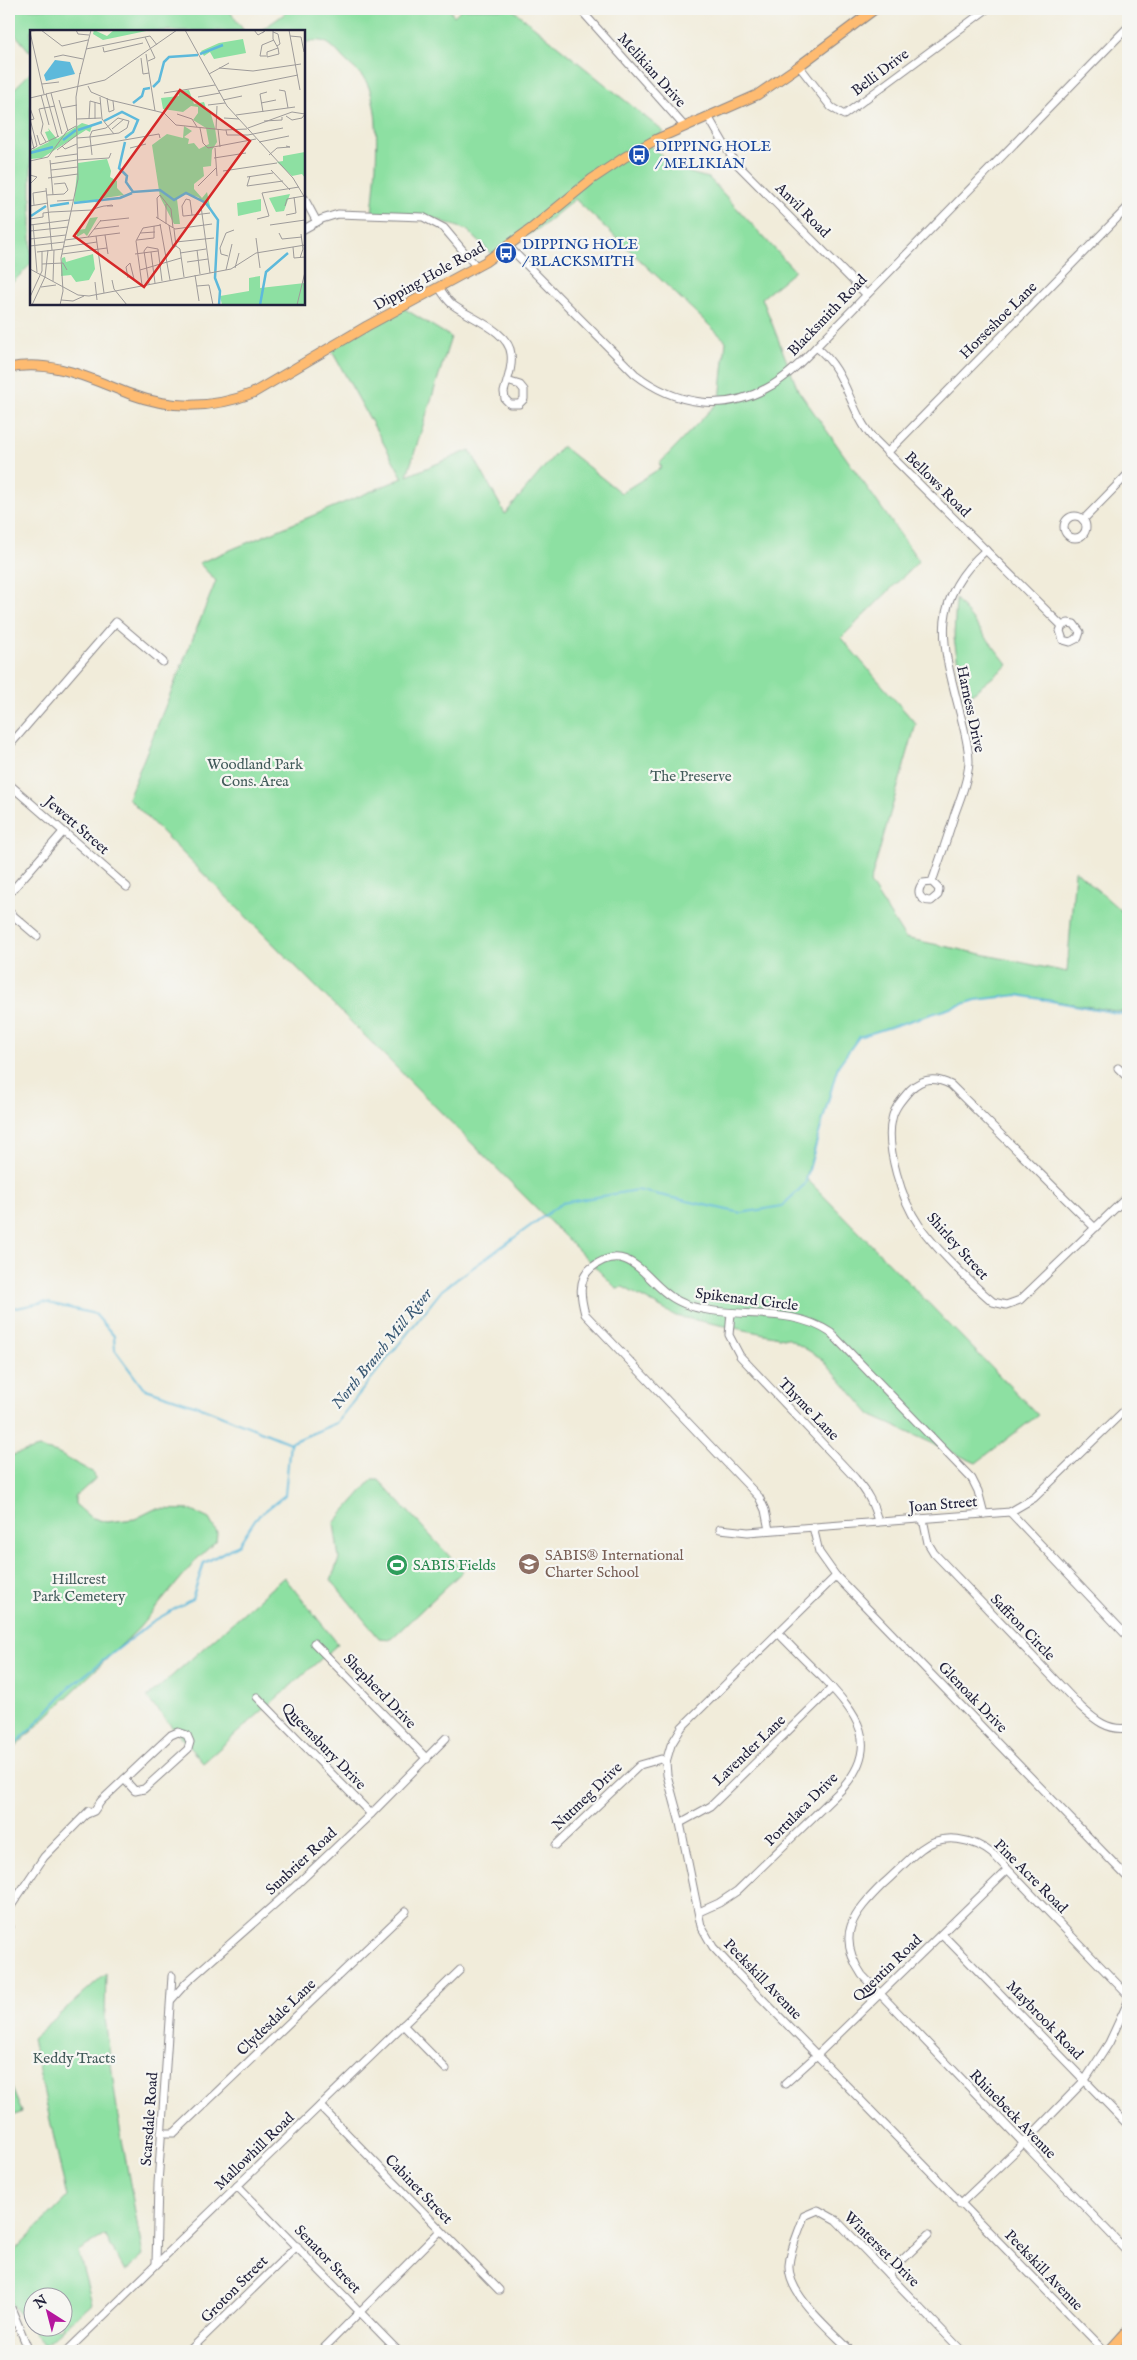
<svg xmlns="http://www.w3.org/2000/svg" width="1137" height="2360" font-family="'IM FELL English',serif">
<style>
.green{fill:#8de0a2;stroke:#58816e;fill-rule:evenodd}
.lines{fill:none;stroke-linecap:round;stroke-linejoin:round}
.stream{stroke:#5db9db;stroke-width:2}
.minor-casing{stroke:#8a878a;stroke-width:9}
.major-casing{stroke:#8a878a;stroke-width:11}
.minor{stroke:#fff;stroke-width:7}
.major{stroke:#febb71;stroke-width:9}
.labels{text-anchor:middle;stroke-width:4.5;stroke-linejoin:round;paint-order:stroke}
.street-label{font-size:15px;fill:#22223b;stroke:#f6f6f2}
.transit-label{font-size:15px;fill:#164399;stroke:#f6f6f2;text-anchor:start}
.park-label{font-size:15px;fill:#425b5a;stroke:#f6f6f2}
.education-label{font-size:15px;fill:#785e54;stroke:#f6f6f2;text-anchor:start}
.leisure-label{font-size:15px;fill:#27864d;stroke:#f6f6f2;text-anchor:start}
.water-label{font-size:16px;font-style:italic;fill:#375773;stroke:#f6f6f2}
.inset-river{fill:none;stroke:#5db9db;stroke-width:2.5}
.inset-road{fill:none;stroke:#9e9b9a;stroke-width:1}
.view{fill:#d62828;fill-opacity:0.15;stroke:#d62828;stroke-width:2.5}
.inset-edge{fill:none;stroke:#22223b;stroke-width:2.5}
</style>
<rect width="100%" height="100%" fill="#f6f6f2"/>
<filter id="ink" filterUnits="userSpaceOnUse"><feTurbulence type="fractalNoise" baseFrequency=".02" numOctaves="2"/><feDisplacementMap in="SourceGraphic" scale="10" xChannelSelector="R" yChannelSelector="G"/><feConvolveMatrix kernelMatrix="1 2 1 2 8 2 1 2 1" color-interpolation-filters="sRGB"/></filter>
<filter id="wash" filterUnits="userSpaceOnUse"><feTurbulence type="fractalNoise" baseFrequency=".0096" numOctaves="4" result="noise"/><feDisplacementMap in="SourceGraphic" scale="20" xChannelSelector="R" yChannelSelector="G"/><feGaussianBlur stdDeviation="1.12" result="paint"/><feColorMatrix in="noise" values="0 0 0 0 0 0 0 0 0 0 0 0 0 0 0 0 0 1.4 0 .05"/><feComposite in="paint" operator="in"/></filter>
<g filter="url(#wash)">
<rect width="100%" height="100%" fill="#f1ecda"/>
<g class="green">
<polygon points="9,9 228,9 244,31 31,31 31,53 9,27"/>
<path d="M 288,9 L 449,9 L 454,16 L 461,9 L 512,9 L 664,132 L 648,144 C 671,163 680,172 709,178 L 795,271 L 762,298 L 798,390 L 919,561 L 841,638 L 916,724 L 870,883 L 905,938 L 1067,972 L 1075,870 L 1128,917 L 1128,1013 L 1018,995 L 976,1000 L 859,1037 L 838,1066 L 806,1178 L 1038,1415 L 976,1463 L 872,1416 L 821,1358 L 789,1339 L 676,1316 L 623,1287 L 616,1288 L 128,798 L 216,581 L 199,563 L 403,478 L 329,346 L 403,308 L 451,337 L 407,476 L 470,450 L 505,514 L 562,446 L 621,493 L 662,467 L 659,464 L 720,400 L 726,341 L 575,199 L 541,227 L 494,256 L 467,230 L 433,218 L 372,214 C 375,179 383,115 367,83 C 361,73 351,66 343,58 C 330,43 324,37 304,43 L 304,31 L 260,31 L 283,15 Z"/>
<polygon points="31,72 31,264 9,286 9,94"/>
<polygon points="956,599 1008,665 964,700 954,638"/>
<polygon points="39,1448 57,1453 94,1473 95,1479 75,1497 75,1504 90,1517 106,1522 135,1519 155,1509 190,1510 209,1519 217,1533 216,1541 198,1558 138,1629 9,1753 9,1456"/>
<polygon points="372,1480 379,1480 463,1571 391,1639 379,1638 331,1580 339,1559 334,1523"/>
<polygon points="284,1577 338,1644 203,1763 147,1698"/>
<path d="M 106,1973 L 105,2018 L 118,2117 L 143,2256 L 125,2272 L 105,2235 L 78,2251 L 92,2303 L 45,2345 L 9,2302 L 9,2256 L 67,2197 L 32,2039 ZM 32,2298 L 62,2298 L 62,2328 L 32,2328 Z"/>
<polygon points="9,2081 22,2112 9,2118"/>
</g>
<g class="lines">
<g class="stream">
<polyline points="9,1305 17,1308 44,1302 95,1314 114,1336 115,1350 143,1388 203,1408 290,1443 336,1423 442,1290 562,1203 637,1190 741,1213 782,1206 805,1184 838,1066 859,1037 976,1000 1018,995 1128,1015"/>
<polyline points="9,1750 33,1727 70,1687 152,1622 192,1599 204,1563 239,1544 256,1518 285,1495 290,1443"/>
</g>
</g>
</g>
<g filter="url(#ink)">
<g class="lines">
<g class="minor-casing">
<g id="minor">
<polyline points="580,9 685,127"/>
<polyline points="799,66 831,107 844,115 987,9"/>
<polyline points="709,118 734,161 866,294"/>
<polyline points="304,198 317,222"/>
<polyline points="304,229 322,219 338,214 423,217 444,228 476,266"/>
<path d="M 508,246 L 635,374 C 674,404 722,413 767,388 C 786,378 801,362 816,347 L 1128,27"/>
<path d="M 439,287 C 443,294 447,300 453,305 C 470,318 509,331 511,354 C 513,367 507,380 504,392 L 505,399 L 510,404 L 519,404 L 524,399 L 524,390 L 520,385 L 507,381"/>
<path d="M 816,347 C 847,370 849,411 873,438 L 1062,626 L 1060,631 L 1063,640 L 1070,642 L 1078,638 L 1080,632 L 1074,624 L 1068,623 L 1062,626"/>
<polyline points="887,453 1128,207"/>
<circle cx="1075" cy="527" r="11"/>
<polyline points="1083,520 1128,474"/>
<polyline points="9,746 116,622 163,662"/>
<polyline points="9,784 127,887"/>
<path d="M 932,882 L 939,889 L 938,895 L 931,901 C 920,901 915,892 923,883 L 932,882 C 940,859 948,836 955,813 C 961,797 968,779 969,762 C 969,746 964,729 960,713 C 943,646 927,602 986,550"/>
<polyline points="9,894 63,832"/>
<polyline points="9,912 37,936"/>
<polyline points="1118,1068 1128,1078"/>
<path d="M 1095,1228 L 951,1085 C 936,1077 923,1077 910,1090 C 903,1098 894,1108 892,1119 C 885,1147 902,1201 919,1225 C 935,1248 971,1283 993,1302 L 1006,1305 L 1020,1300 L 1128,1196"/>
<path d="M 731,1313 L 729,1335 L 740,1356 L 855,1478 C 867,1492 874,1504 878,1522"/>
<polyline points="1010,1512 1128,1637"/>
<path d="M 923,1519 L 928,1543 L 934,1553 L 1081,1707 C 1095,1720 1108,1731 1128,1728"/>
<polyline points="813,1527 819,1552 836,1576 1128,1878"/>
<polyline points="720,1529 748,1532 1010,1512 1034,1498 1128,1407"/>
<path d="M 769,1530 L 765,1510 L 759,1497 L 585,1314 C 581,1299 577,1280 591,1268 C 629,1238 646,1282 673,1298 C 681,1303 689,1306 698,1308 C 742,1319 791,1306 831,1333 L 972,1479 L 978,1491 L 984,1514"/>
<polyline points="836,1576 682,1727 671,1745 666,1762 667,1775 680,1823 701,1926 713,1947 736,1972 1105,2351"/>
<polyline points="314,1643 427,1759"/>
<polyline points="257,1697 371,1814"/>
<polyline points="87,1814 94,1811 101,1801 171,1735 178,1732 187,1735 190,1742 188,1749 144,1789 135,1791 124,1779"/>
<polyline points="680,1823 711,1806 832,1688"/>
<polyline points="556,1845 640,1765 661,1759 666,1762"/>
<polyline points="9,1909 44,1857 89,1811"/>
<path d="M 699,1912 L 719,1903 L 737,1891 L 842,1789 C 882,1744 857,1714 822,1677 C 807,1663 793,1648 778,1633"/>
<polyline points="9,1927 9,1936"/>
<polyline points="942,1934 1128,2125"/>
<path d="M 1128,1995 L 994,1855 C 973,1838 943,1832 921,1849 C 907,1860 896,1873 883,1884 C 853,1914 835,1935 862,1975 L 1128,2252"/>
<polyline points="171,2000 187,1982 294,1887 371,1814 446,1738"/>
<polyline points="403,2025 446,2069"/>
<polyline points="785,2084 817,2055 1007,1870"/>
<polyline points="320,2106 499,2290"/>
<polyline points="161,2133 174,2133 406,1911"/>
<polyline points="237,2186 398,2351"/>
<polyline points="960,2204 1023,2144 1085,2080 1109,2043 1128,2002"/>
<polyline points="156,2263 158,2184 172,1976"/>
<polyline points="888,2274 928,2235"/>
<polyline points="9,2303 29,2351"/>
<polyline points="67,2351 460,1970"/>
<polyline points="189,2351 297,2246"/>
<polyline points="321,2351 440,2231"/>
<path d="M 851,2351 C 832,2331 787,2295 789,2265 C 790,2249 799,2232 804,2216 L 818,2210 L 836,2220 L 962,2351"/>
</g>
</g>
<g class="major-casing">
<g id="major">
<path d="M 9,368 C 53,359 90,379 130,394 C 170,409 212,409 253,393 L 367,326 L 485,262 L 531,229 L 592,179 L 625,157 L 657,139 L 757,95 L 799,66 L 875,9"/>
<polyline points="1109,2351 1128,2330"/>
</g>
</g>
<use href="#minor" class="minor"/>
<use href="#major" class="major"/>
</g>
</g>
<defs>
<g id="bus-disc" transform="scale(1.125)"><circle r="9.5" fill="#1a4fb4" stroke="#f6f6f2"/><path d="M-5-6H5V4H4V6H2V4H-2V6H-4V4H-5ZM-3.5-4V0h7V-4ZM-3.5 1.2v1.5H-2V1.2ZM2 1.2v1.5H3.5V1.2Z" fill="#fff"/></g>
<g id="school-disc" transform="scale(1.125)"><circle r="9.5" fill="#8d6e63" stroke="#f6f6f2"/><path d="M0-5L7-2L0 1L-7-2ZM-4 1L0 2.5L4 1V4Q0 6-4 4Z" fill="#fff"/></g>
<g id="stadium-disc" transform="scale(1.125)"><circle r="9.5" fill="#2e9e5b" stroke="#f6f6f2"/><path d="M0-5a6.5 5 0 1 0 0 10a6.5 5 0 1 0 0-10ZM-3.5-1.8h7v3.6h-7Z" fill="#fff"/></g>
</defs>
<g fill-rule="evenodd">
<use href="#bus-disc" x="639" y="155"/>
<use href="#bus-disc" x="506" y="253"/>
<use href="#school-disc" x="529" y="1564"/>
<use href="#stadium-disc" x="397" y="1565"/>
</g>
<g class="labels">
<g class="street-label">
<text transform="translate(652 70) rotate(48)" y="5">Melikian Drive</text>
<text transform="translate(880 72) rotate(-37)" y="5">Belli Drive</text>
<text transform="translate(803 210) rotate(45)" y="5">Anvil Road</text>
<text transform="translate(429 276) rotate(-29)" y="5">Dipping Hole Road</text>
<text transform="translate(827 315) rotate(-46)" y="5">Blacksmith Road</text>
<text transform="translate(998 320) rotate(-45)" y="5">Horseshoe Lane</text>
<text transform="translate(938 484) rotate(45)" y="5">Bellows Road</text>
<text transform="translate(971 709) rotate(78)" y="5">Harness Drive</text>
<text transform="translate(77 825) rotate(41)" y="5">Jewett Street</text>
<text transform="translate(958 1246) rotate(48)" y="5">Shirley Street</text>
<text transform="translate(747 1299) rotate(7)" y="5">Spikenard Circle</text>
<text transform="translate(809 1409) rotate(46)" y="5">Thyme Lane</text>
<text transform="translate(943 1504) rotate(-5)" y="5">Joan Street</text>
<text transform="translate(1023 1627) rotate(46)" y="5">Saffron Circle</text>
<text transform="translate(380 1691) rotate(46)" y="5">Shepherd Drive</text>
<text transform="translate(973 1697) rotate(46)" y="5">Glenoak Drive</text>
<text transform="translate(324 1746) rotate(46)" y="5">Queensbury Drive</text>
<text transform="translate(749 1750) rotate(-44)" y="5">Lavender Lane</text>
<text transform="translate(587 1796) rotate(-44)" y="5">Nutmeg Drive</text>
<text transform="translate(801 1809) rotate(-45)" y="5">Portulaca Drive</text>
<text transform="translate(301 1861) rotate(-43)" y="5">Sunbrier Road</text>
<text transform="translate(1031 1876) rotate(45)" y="5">Pine Acre Road</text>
<text transform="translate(887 1968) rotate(-44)" y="5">Quentin Road</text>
<text transform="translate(763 1979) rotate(46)" y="5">Peekskill Avenue</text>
<text transform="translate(276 2017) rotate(-44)" y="5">Clydesdale Lane</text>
<text transform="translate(1045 2020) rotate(46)" y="5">Maybrook Road</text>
<text transform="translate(1013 2114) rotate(46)" y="5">Rhinebeck Avenue</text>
<text transform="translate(149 2119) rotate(-86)" y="5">Scarsdale Road</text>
<text transform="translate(254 2151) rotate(-44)" y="5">Mallowhill Road</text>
<text transform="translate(419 2189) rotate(46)" y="5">Cabinet Street</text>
<text transform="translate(882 2249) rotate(45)" y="5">Winterset Drive</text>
<text transform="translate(328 2259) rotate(46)" y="5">Senator Street</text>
<text transform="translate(1044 2270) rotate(46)" y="5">Peekskill Avenue</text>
<text transform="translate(234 2289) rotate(-45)" y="5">Groton Street</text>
</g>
<g class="transit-label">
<text x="655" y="151">DIPPING HOLE<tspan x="655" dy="17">/ MELIKIAN</tspan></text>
<text x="522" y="249">DIPPING HOLE<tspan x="522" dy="17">/ BLACKSMITH</tspan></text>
</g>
<g class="park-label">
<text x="255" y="769">Woodland Park<tspan x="255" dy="17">Cons. Area</tspan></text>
<text x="691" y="781">The Preserve</text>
<text x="79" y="1584">Hillcrest<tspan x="79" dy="17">Park Cemetery</tspan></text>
<text x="74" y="2063">Keddy Tracts</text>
</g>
<g class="education-label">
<text x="545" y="1560">SABIS® International<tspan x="545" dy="17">Charter School</tspan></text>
</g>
<g class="leisure-label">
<text x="413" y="1570">SABIS Fields</text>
</g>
<g class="water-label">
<text transform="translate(381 1348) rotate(-51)" y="6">North Branch Mill River</text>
</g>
</g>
<g transform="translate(30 30)">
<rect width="275" height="275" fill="#f1ecda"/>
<path d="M 64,0 L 77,6 L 84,0 L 121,0 L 73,10 L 63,4 ZM 213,9 L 216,23 L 184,29 L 180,22 L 174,26 L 171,21 L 189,13 ZM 159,60 L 164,74 L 174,72 L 177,81 L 180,81 L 185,98 L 187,112 L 182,120 L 181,136 L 173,137 L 174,146 L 164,154 L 164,159 L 172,168 L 177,162 L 181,181 L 168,167 L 154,164 L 147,169 L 150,194 L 144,194 L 130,167 L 122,115 L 137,104 L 153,108 L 154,96 L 162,101 L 154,107 L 159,109 L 158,114 L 164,113 L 169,119 L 179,114 L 176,98 L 163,90 L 168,83 L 168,77 L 161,76 L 153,82 L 133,79 L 131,68 L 149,66 L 149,61 ZM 52,93 L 62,96 L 60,102 L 56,100 L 12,128 L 0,129 L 0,121 L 19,112 L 15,102 L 19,101 L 18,98 L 27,109 ZM 275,122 L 275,148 L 272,144 L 262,146 L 247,132 L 253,131 L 253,126 ZM 77,129 L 81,141 L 80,147 L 87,151 L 87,158 L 94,165 L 68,169 L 66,173 L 65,170 L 44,172 L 48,133 ZM 260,164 L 254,181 L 246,182 L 239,168 ZM 231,169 L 231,181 L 208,186 L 207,173 ZM 68,187 L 57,206 L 54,203 L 47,207 L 47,200 L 55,199 L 60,188 ZM 63,224 L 65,239 L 59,250 L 46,252 L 41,245 L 31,246 L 32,228 L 35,227 L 36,232 ZM 230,246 L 230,258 L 275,253 L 275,275 L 192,275 L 190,266 L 219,261 L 219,248 Z" fill="#8de0a2"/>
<path d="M 25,30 L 40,32 L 45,44 L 16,51 L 14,45 Z" fill="#5db9db"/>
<path class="inset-river" d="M 170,24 L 193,15M 123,57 L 129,51 L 134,32 L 139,27 L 168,25M 103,73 L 112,66 L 114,59 L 120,58M 74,91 L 92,82 L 108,90 L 103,102 L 95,108M 48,100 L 72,92M 33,110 L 46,100M 95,112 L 89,138 L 97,146 L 96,152 L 103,162 L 130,160 L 144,170 L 156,163 L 176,173 L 188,190 L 185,248 L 190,261 L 189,275M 0,123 L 23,117M 44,173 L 90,168 L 102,163M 20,176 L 39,173M 1,186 L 16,176M 230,275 L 236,242 L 258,223"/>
<path class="inset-road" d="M 46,0 L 48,4 L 59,5M 155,0 L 197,76 L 263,148 L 275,168M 224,0 L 228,5 L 235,1 L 232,3M 243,0 L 243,9 L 248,18 L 249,24 L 237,27 L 237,22 L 248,18M 259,0 L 270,60M 1,1 L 11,0 L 32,16 L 58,10M 0,2 L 14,64M 243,2 L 248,4 L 250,14 L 247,16M 260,6 L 271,7 L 274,22M 115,7 L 125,28 L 118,31M 73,17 L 74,22 L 113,13M 56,19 L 120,6 L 127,15M 116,24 L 125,81M 236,26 L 230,26 L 232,15 L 244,10M 24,27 L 33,25 L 53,29M 111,28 L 113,44 L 119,43M 189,38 L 223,41 L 271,34M 50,44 L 61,0M 179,44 L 199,33M 12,54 L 29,52M 58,56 L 61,62 L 80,70 L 134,83 L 146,95 L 194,100 L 217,99M 249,60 L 255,61 L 258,78M 188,61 L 268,45M 21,63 L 32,104M 134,63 L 185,55M 16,64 L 28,107M 16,64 L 75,50 L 147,0M 11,65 L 19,95M 70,67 L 72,89 L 84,104M 168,67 L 190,63M 0,68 L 17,64M 77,68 L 79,82 L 84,80 L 83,71M 29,70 L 38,101M 193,70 L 212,66M 65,72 L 65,89M 231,73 L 246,70M 178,75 L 195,73M 0,78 L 4,89 L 0,90M 31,78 L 47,75M 233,82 L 230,64 L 237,62M 147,84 L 162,89 L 167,97M 206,85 L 265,77M 194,88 L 209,89M 0,89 L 7,116 L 0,120M 47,89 L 71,88M 59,89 L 60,71 L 71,74M 234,91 L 252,90 L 252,87M 170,98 L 173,113 L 178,118 L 226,109M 218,98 L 262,82 L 275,84 L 272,88 L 262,90 L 256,86M 82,99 L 94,89M 186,99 L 187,76M 188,99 L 190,117M 196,100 L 197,105 L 218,105 L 253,98M 0,102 L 4,119M 7,105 L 10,115 L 29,106M 47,108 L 60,107 L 89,103 L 97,98 L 99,91 L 88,88 L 76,98 L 62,101 L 60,106 L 60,107 L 62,125M 16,112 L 11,103 L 13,94 L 9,79 L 25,76M 229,112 L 259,106M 32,116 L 35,119 L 47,114M 48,118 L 129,104 L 130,108M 100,118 L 116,114M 185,118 L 187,146M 27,120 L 47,105M 239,125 L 247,118 L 260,117 L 256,116M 25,127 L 47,124M 184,128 L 216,123M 20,130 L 23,165M 47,130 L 79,128 L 81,123M 0,131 L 18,127 L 37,101 L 46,96M 20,134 L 47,130M 21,140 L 48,137M 241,140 L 260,160M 193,141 L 247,133M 0,145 L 7,147 L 0,154M 220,146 L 217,156 L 253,151M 217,147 L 243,143M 18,148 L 48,144M 168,156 L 186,138M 16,158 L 22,220M 17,165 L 34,164 L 38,160 L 35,153 L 24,154M 27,171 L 43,170M 4,175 L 3,163 L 16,161M 0,176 L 18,173M 171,176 L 180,243M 255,176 L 257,169 L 274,166M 63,179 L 70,177 L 74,176 L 75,176 L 82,175 L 83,176 L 77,176M 162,185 L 160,170 L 156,169 L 152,176 L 153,186 L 154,186 L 172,184 L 180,183M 256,185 L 266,183 L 264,167M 126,187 L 145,199 L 182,194M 0,189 L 13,187 L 13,183 L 21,182 L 62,180M 128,189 L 127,168 L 130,165 L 141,179 L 143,198M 227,189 L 239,186 L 232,163 L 269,157M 70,191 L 99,188M 3,194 L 7,242M 130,194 L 140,250M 136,194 L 136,174M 0,195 L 39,190M 139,195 L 143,218 L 146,216 L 144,199M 240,195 L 275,190M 64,199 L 89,196M 0,201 L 38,197M 110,203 L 125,202M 249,203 L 252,209 L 272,207M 75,205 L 78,224M 66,206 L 74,263M 58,207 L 71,190M 226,208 L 230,238M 0,209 L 36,205M 35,210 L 90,203M 107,210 L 124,208 L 124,196M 146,212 L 184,208M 0,216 L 34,212M 146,216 L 150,219 L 154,247M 33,217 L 67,212M 263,217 L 264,228 L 275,227M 167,220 L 170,244M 7,222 L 33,219M 121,222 L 125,253M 150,223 L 176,219M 32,224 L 77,218M 105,224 L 128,221M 198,226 L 191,224 L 190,218 L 196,203 L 204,200M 270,228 L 273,219 L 271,204M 157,232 L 178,229M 12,234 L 33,233 L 37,240M 205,238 L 209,223M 0,239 L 48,265 L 59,266 L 201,239 L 226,223 L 275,215M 110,240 L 151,228M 196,240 L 202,214M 165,245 L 169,271M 15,247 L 18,220M 98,248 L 96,237 L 100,233 L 104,249M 82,250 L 84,259 L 97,275M 23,251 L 24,220M 65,252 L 67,270M 119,254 L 114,221 L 117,217 L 128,219 L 132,251M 112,255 L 106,211 L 113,198 L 131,195M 167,256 L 179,255 L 183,275M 11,257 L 26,255M 0,267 L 12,241 L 12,221M 31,270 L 43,271 L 54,266M 2,275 L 15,247M 30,275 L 33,261 L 31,228 L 48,149 L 46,67 L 50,43M 267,275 L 275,242"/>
<path class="view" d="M 150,60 L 220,111 L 114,257 L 44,206 Z"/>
<rect width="275" height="275" class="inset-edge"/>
</g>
<rect width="1137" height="2360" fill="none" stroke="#f6f6f2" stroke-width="30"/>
<g transform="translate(48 2312) rotate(324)"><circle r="24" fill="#f6f6f2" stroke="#a1a1a9"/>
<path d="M0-4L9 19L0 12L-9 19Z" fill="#b5179e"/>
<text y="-8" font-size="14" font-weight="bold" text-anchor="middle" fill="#22223b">N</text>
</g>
</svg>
